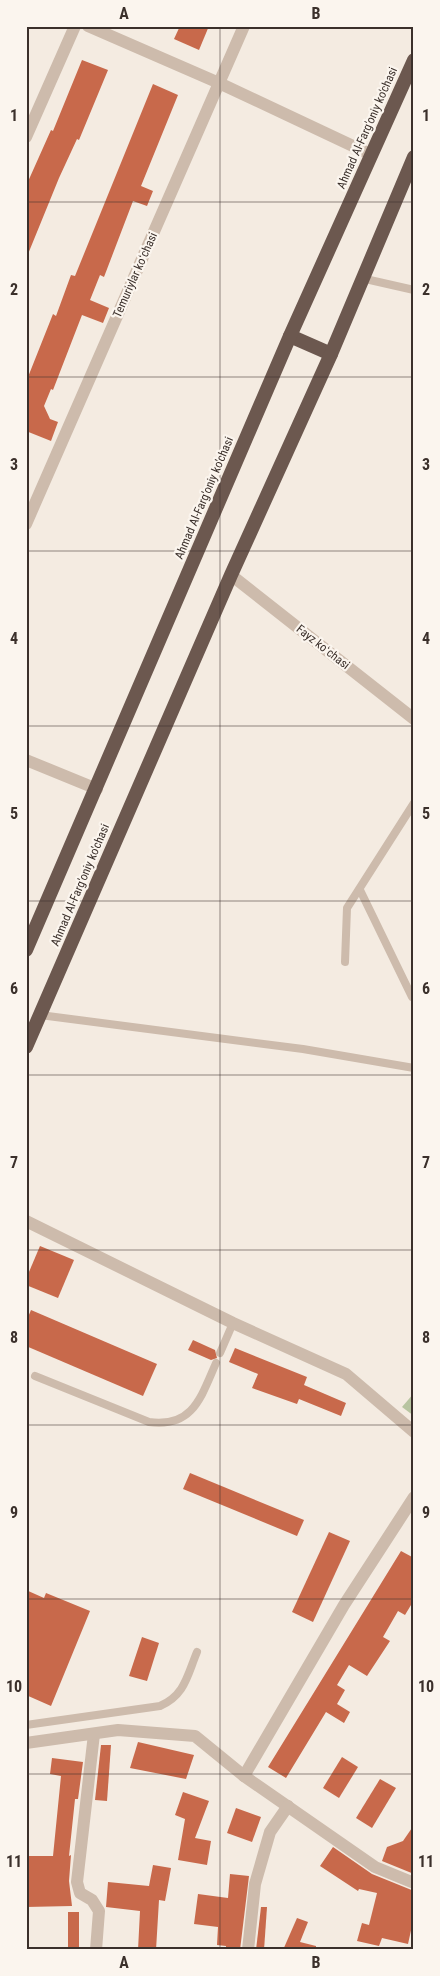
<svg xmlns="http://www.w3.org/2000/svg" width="440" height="1976" font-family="'Roboto Condensed',sans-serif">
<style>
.green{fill:#b8c4a0}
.building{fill:#c8694b}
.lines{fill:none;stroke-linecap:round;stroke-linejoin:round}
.service{stroke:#cdbbac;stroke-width:8}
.minor{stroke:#cdbbac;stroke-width:12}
.tertiary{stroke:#cdbbac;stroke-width:12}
.trunk{stroke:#6c584f;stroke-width:14}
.grid{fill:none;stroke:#3b302b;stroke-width:1;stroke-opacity:0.55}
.labels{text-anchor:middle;stroke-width:4.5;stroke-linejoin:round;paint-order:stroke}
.street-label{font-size:12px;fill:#3b302b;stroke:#fbf5ee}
.neatline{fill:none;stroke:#3b302b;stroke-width:2}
.grid-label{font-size:16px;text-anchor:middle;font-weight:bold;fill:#3b302b}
</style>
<rect width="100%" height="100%" fill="#f4ebe1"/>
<polygon class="green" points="414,1393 414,1416 402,1407"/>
<g class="building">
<polygon points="180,26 209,26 199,50 174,39"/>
<polygon points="82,60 108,70 79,140 77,139 59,178 26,259 26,186 51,130 53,131"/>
<polygon points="153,84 178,95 141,186 153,191 147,206 133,201 104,277 100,275 90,300 109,308 103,323 82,315 53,390 51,389 44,406 50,419 58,422 51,441 26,431 26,382 53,314 56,316 71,275 75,276"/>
<polygon points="40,1246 74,1260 58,1298 26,1285 26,1279"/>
<polygon points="31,1310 157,1364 143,1396 26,1346 26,1322"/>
<polygon points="193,1340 215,1350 217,1358 211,1360 188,1350"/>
<polygon points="235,1348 307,1377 304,1385 346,1403 341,1416 299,1399 297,1404 252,1388 258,1374 229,1362"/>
<polygon points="190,1473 304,1520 297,1536 183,1489"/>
<polygon points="329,1532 350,1541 313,1622 292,1612"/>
<polygon points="401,1551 414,1558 414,1600 405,1615 398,1611 383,1637 390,1641 367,1676 349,1665 337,1685 345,1690 337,1704 350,1712 344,1723 326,1712 286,1778 268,1767"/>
<polygon points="26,1590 44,1598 46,1593 90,1611 51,1706 26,1695"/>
<polygon points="142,1637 159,1643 147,1681 129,1676"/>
<polygon points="138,1742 194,1755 186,1779 130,1768"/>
<polygon points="101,1745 111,1745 107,1801 95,1800"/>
<polygon points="342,1757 358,1767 339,1798 323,1788"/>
<polygon points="52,1758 83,1762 78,1799 75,1799 69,1856 71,1855 69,1881 72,1906 26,1907 26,1856 53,1856 61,1776 50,1774"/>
<polygon points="380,1779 396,1788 372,1828 356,1818"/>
<polygon points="183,1792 209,1801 195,1838 211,1841 207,1865 178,1860 185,1819 175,1815"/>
<polygon points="236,1808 261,1817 252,1842 227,1833"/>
<polygon points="414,1825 414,1874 382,1861 387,1847 403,1841"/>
<polygon points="333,1847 372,1874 414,1891 414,1917 408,1944 382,1938 379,1946 357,1941 362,1923 369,1925 377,1893 359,1889 358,1891 320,1866"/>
<polygon points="153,1865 171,1868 165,1901 159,1900 156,1950 138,1950 140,1911 106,1907 108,1882 149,1886"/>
<polygon points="230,1874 249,1876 240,1950 226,1950 226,1946 217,1945 218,1927 194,1924 198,1894 228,1898"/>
<polygon points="261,1907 267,1907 264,1950 256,1950"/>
<rect x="68" y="1912" width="11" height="36"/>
<polygon points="297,1918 308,1922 300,1942 316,1946 316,1950 283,1950"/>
</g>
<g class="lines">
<g class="service">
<polyline points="361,278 414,290"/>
<polyline points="360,890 412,997"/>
<polyline points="345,962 347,908 414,803"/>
<polyline points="40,1015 303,1049 414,1068"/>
<polyline points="220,1353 233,1323"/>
<path d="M 35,1376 L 149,1422 C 193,1428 201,1397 216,1363"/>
<path d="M 26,1725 L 160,1706 C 185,1695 187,1676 197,1652"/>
</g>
<g class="minor">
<polyline points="88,26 219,83 372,155"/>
<polyline points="26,137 75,26"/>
<polyline points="26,524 244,26"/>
<polyline points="26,760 97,789"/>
<polyline points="26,1221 233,1323 346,1374 414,1432"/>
<polyline points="414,1497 344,1605 244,1776 375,1867 414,1883"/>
<polyline points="94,1734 77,1882 80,1893 92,1900 99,1911 96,1950"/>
<polyline points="26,1743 118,1730 195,1736 244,1776"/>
<polyline points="248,1950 255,1884 270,1832 288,1806"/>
</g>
<polyline class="tertiary" points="231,575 414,719"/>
<g class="trunk">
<polyline points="290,336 331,354"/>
<polyline points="26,950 290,336 414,60"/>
<polyline points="26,1047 231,575 331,354 414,157"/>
</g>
</g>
<path class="grid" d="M 220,26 L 220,1950M 26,202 L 414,202M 26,377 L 414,377M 26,551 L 414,551M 26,726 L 414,726M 26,901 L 414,901M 26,1075 L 414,1075M 26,1250 L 414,1250M 26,1425 L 414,1425M 26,1599 L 414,1599M 26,1774 L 414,1774"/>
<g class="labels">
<g class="street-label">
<text transform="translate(367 128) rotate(-66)" y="4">Ahmad Al-Farg'oniy ko'chasi</text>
<text transform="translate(135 275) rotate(-66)" y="4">Temuriylar koʻchasi</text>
<text transform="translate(204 498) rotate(-67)" y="4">Ahmad Al-Farg'oniy ko'chasi</text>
<text transform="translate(323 647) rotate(38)" y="4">Fayz koʻchasi</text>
<text transform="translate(80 885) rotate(-67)" y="4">Ahmad Al-Farg'oniy ko'chasi</text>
</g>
</g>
<rect width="440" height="1976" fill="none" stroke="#fbf5ee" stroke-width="55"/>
<rect x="28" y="28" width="384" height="1920" class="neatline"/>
<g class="grid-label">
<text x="124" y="19">A</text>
<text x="316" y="19">B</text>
<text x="14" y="121">1</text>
<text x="426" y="121">1</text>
<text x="14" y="295">2</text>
<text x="426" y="295">2</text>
<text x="14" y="470">3</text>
<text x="426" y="470">3</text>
<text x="14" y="644">4</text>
<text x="426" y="644">4</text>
<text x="14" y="819">5</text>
<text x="426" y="819">5</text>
<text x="14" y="994">6</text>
<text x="426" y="994">6</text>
<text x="14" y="1168">7</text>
<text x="426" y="1168">7</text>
<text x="14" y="1343">8</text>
<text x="426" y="1343">8</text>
<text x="14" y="1518">9</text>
<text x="426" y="1518">9</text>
<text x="14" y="1692">10</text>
<text x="426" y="1692">10</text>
<text x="14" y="1867">11</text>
<text x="426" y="1867">11</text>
<text x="124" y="1968">A</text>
<text x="316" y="1968">B</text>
</g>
</svg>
